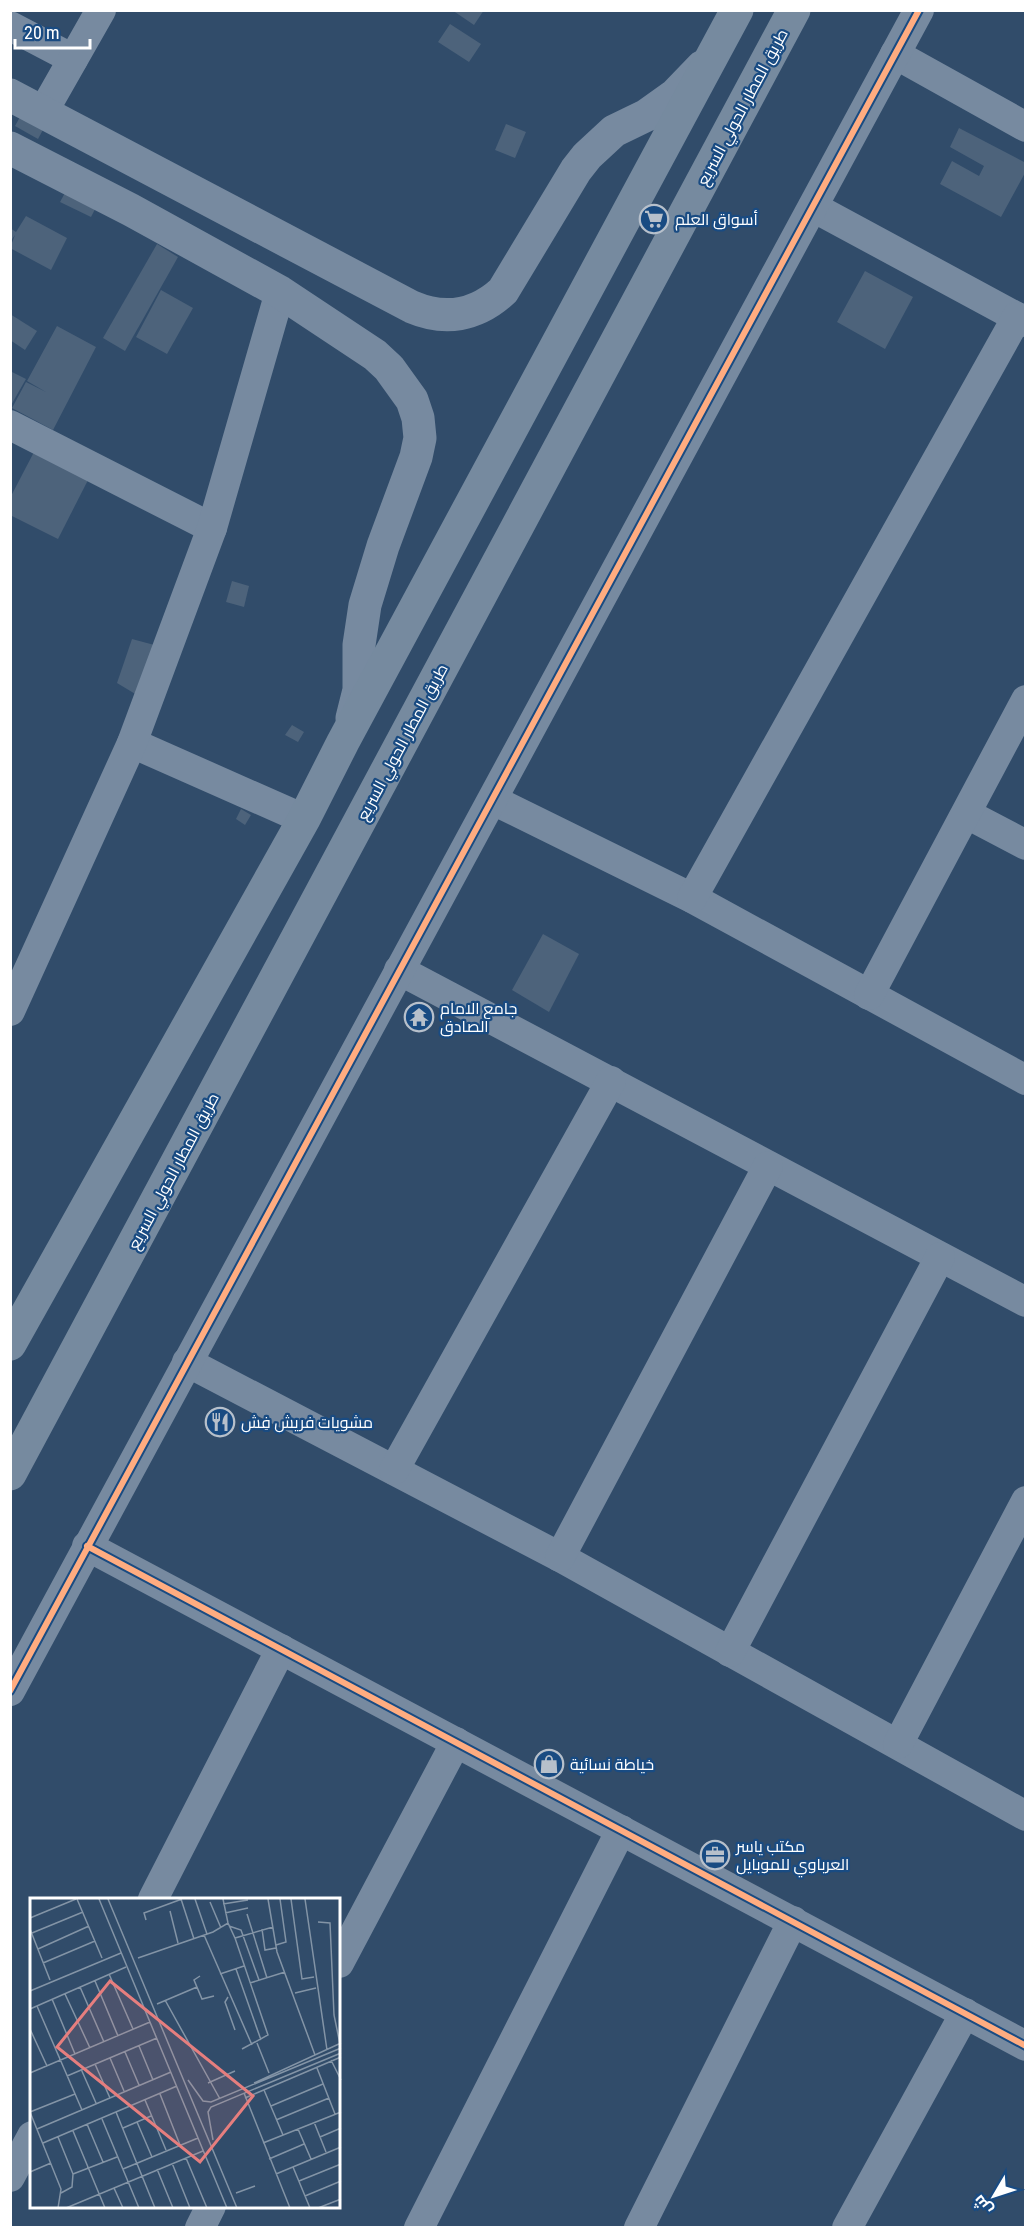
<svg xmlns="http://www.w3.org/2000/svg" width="1036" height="2238" font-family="'Roboto Condensed',Cairo,sans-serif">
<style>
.building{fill:#4d637b}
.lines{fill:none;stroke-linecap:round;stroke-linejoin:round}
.minor{stroke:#778aa0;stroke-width:30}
.tertiary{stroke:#778aa0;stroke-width:33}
.trunk{stroke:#768a9f;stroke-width:33}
.cycleway-casing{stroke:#194b82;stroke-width:10}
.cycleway{stroke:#ffac80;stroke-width:6}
.labels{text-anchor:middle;stroke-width:4.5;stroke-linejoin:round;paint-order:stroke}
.street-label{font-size:16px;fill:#fff;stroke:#194b82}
.poi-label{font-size:16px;fill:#fff;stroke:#194b82;text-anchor:start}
.inset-road{fill:none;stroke:#8394a6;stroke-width:1.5}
.view{fill:#e67e7e;fill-opacity:0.15;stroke:#e67e7e;stroke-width:3}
.inset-edge{fill:none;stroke:#fff;stroke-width:3}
</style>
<rect width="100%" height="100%" fill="#314c6a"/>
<g class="building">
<polygon points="452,10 484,10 474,25"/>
<polygon points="450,24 481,44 469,62 438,42"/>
<polygon points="21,115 44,128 38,139 15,126"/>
<polygon points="506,124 526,132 515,158 495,150"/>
<polygon points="959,128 1026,163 1026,171 1001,217 940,184 952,161 979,176 984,166 950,147"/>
<polygon points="72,180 108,184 91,217 60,202"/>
<polygon points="26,216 67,238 51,270 10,248 15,235 10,242 10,228 16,232"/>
<polygon points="157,244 178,257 125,351 103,338"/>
<polygon points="865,271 913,297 885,349 837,322"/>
<polygon points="161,290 193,308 167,354 136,337"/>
<polygon points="10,314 37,331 25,350 10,340"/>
<polygon points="57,326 96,347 53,430 12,408 26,382 46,392 27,381"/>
<polygon points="12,372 26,379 10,407 10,375"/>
<polygon points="34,452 88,480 58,539 10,515 10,498"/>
<polygon points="232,581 249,586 244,607 226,602"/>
<polygon points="132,639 158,646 147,701 117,683"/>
<polygon points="292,725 304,732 298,742 285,735"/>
<polygon points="241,809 251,815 245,825 236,819"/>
<polygon points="543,934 579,954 549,1012 512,990"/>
</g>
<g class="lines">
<g class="minor">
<polyline points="10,26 73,59"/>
<polyline points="895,54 1026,127"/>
<polyline points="43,112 101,10"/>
<polyline points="813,207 1026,322"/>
<polyline points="10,425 212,528"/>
<polyline points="132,743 304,819"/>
<polyline points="493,800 692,898 1026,1080"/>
<polyline points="967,814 1026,845"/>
<polyline points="692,898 1017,317"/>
<polyline points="399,970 1026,1302"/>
<polyline points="869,995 1026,700"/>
<polyline points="10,1011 132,743 212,528 280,292"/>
<polyline points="187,1362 560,1557 1026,1816"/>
<polyline points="394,1470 611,1081"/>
<polyline points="87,1546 1026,2046"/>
<polyline points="560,1557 768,1166"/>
<polyline points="730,1652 940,1257"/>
<polyline points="10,1691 919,10"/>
<polyline points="898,1744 1026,1501"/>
<polyline points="153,1899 281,1649"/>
<polyline points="339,1963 456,1742"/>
<polyline points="10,2177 32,2136"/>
<polyline points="200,2228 211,2206"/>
<polyline points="419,2228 621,1830"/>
<polyline points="639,2228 793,1921"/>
<polyline points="847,2228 965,2013"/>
</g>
<g class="tertiary">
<path d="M 10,95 L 412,307 C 445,321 476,316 503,291 L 576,170 L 587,156 L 614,131 L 647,115 L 675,95 L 702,67"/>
<polyline points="10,148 131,210 280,292 375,355 389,368 412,400 418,418 420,438 416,457 383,546 365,605 359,645 359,690 352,718"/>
</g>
<g class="trunk">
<polyline points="10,1344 304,819 343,742 737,10"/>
<polyline points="10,1474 794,10"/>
</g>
<g class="cycleway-casing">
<g id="cycleway">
<polyline points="87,1546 1026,2046"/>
<polyline points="10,1691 919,10"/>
</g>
</g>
<use href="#cycleway" class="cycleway"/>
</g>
<defs>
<g id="supermarket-ring" transform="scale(1.5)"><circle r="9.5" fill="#194b82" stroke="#b7c0cb" stroke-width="1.5"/><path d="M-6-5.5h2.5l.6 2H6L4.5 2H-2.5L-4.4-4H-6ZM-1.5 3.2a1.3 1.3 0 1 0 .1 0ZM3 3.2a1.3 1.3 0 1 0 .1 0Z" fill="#b7c0cb"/></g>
<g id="temple-ring" transform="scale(1.5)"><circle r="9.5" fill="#194b82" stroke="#b7c0cb" stroke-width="1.5"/><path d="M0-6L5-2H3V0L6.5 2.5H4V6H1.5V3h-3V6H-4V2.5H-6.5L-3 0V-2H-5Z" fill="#b7c0cb"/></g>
<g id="restaurant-ring" transform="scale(1.5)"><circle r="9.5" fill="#194b82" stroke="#b7c0cb" stroke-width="1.5"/><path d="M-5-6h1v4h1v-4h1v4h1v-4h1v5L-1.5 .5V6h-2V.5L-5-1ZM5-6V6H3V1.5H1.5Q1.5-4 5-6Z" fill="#b7c0cb"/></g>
<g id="shop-ring" transform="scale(1.5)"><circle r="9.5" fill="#194b82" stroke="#b7c0cb" stroke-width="1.5"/><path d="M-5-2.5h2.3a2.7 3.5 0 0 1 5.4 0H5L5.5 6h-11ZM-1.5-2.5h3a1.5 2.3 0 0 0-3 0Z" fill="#b7c0cb"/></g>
<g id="office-ring" transform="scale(1.5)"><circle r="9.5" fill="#194b82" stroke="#b7c0cb" stroke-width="1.5"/><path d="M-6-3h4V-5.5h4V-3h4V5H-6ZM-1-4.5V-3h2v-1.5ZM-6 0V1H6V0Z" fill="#b7c0cb"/></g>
</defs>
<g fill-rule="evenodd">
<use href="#supermarket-ring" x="654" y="219"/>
<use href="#temple-ring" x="419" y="1017"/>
<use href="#restaurant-ring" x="220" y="1422"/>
<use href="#shop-ring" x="549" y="1764"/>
<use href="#office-ring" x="715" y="1855"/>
</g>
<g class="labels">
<g class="street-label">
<text transform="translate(742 107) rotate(-62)" y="6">طريق المطار الحولي السريع</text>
<text transform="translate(402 742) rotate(-62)" y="6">طريق المطار الحولي السريع</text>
<text transform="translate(173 1171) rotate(-62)" y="6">طريق المطار الحولي السريع</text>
</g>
<g class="poi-label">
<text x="675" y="225">أسواق العلم</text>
<text x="440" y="1014">جامع الامام<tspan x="440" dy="18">الصادق</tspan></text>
<text x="241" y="1428">مشويات فريش فِش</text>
<text x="570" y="1770">خياطة نسائية</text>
<text x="736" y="1852">مكتب ياسر<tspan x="736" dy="18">العرباوي للموبايل</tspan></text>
</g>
</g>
<g transform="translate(30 1898)">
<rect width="310" height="310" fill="#314c6a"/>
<path class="inset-road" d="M 47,1 L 72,60M 69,1 L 197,310M 78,1 L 207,310M 151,1 L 164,41M 165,1 L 177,36M 193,1 L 198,25M 238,1 L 247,54 L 285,157M 261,1 L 272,81 L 284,79M 275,1 L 297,152M 180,4 L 191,30M 193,6 L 218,2M 140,13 L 148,45M 195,15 L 218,10M 217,16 L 237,80M 0,20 L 46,1M 116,22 L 114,15 L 152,1M 288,24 L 300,25 L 304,117 L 310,146M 199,28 L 211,32 L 229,82M 0,31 L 20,82M 232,31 L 235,52 L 246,50M 2,35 L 53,14M 174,37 L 222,147M 205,40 L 238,137 L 212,151M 246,47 L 256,44 L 250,1M 8,51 L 59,28M 108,60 L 183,34 L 198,25 L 205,40 L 243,29M 13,65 L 65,43M 206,71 L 231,142M 79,76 L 103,131M 190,76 L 214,68M 170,78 L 164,82 L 172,101 L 184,98M 65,83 L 88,138M 220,85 L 255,74M 50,89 L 74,144M 0,93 L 91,55M 265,95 L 286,90M 35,96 L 60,150M 198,99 L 195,104 L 205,132M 22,101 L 45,156M 135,102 L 190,201M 127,106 L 167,89M 7,108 L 52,212M 0,111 L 96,69M 0,131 L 17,168M 227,145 L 239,175M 109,148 L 123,182M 95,154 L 109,187M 80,160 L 94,193M 301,162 L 311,182M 65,166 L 80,200M 287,170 L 305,216M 51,171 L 66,205M 0,175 L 120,124M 37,178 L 127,140M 158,182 L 173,203 L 181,204 L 311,150M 178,185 L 205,173M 224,185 L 311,145M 234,192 L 253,237M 214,195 L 260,310M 130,196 L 150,247M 215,200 L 311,159M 115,202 L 136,252M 241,208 L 293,186M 0,214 L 31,291 L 28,310M 0,214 L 45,196M 86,214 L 125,310M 72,221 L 109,310M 246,222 L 299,200M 107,224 L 122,259M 284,224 L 296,254M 57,226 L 73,264M 93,230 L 121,218M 7,231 L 141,174M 268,231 L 281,261M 43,233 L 75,310M 28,239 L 43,276 L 42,289 L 31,295M 290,239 L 311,230M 183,242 L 178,214 L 181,209 L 311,155M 13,245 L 147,188M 233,245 L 311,214M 156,260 L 177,310M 239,261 L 274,246M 142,265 L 160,310M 263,269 L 280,310M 93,271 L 168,240M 127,271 L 143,310M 0,274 L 21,265M 43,276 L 87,259M 246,276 L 311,249M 269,283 L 311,266M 84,290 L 93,310M 206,295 L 225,288M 275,298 L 311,283M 36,310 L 173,253M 288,310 L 311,301"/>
<path class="view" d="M 80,83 L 223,198 L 170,264 L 27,149 Z"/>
<rect width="310" height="310" class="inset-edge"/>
</g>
<rect width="1036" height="2238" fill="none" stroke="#ffffff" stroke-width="24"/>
<g transform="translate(994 2196) rotate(231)" stroke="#194b82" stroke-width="4.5" paint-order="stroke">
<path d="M0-4.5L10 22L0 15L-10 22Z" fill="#ffffff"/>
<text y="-9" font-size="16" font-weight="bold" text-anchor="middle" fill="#ffffff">ش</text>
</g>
<path d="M15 39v9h75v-9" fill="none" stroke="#ffffff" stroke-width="3"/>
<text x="24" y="39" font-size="18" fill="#ffffff" stroke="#194b82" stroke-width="4.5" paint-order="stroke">20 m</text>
</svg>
